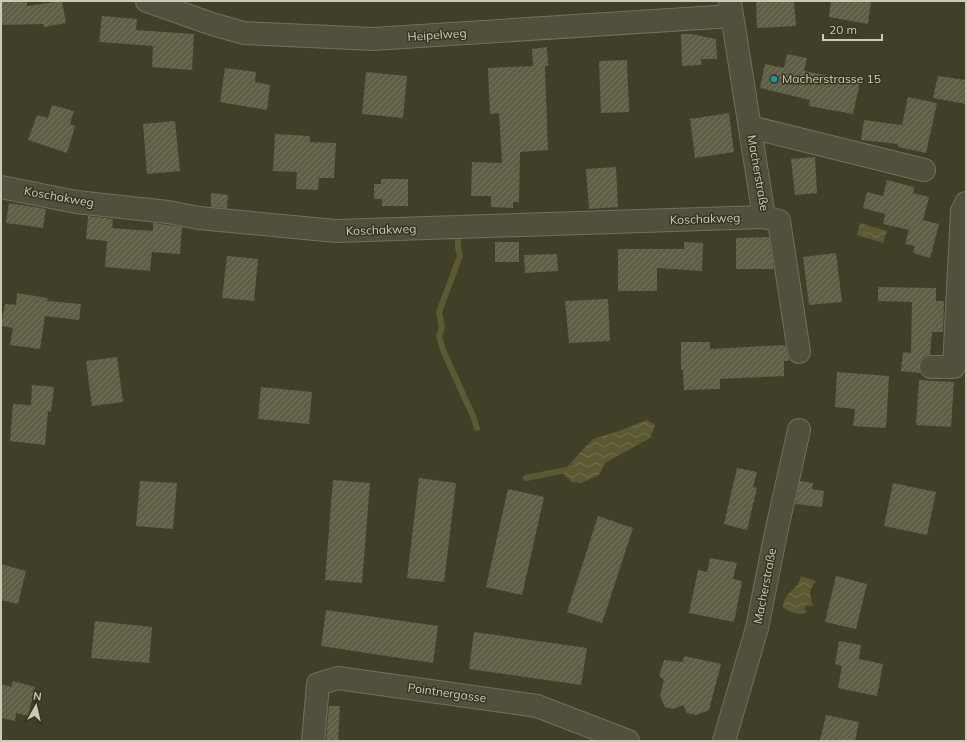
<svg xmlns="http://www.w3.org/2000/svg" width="967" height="742" font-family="Mulish,sans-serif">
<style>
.water{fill:url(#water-waves)}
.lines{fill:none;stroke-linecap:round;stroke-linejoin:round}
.stream{stroke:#5c5a33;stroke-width:6}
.building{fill:url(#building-hatch)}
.minor-casing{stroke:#71705d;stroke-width:24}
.minor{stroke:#51503c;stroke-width:22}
.culture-dot{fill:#0f9aa8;stroke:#363520;stroke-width:1.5}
.labels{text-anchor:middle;stroke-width:3;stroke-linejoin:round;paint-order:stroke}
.street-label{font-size:12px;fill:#cbcab9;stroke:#363520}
.poi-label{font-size:12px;fill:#cbcab9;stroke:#363520;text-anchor:start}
</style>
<defs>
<pattern id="water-waves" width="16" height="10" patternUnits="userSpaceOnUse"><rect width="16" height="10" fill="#5c5a33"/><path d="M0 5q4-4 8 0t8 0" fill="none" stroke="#72704e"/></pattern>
<pattern id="building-hatch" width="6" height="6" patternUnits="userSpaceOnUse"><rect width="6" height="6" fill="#605e44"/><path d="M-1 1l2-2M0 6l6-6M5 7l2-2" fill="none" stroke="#75745d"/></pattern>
</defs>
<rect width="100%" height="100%" fill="#413f28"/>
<g class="water">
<polygon points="860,223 887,231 883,243 857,235"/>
<polygon points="647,420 655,425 650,438 605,463 599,475 581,483 572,482 562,473 586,446 593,439 619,431"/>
<path d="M 801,576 L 816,581 C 808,591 810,594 813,606 L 807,605 L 804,608 L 807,612 C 798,616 791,613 783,607 C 785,589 797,593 801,576 Z"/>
</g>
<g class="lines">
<g class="stream">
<polyline points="458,236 458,247 460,256 439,312 442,327 439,336 443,350 473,416 477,428"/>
<polyline points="526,478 571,469"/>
</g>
</g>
<g class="building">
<polygon points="1,1 27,1 27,6 62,1 66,23 44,27 43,24 1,25"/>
<polygon points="756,1 794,1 796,26 757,28"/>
<polygon points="831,1 871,1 868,24 829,17"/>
<polygon points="102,16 137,19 136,30 194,34 192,70 152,67 153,46 99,42"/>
<polygon points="681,34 691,34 716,39 717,59 701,59 702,65 682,66"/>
<polygon points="547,47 548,66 545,66 548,150 520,152 519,202 513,202 513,208 491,207 491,196 471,196 472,162 502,163 499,113 490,114 488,68 533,66 532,49"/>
<polygon points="787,54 807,58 804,71 860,82 853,114 809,106 810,100 760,88 765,64 784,68"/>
<polygon points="627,60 629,112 601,113 599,61"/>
<polygon points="225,68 256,72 255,82 270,85 267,110 220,102"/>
<polygon points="366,72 407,76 403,118 362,114"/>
<polygon points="938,76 966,80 966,104 933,98"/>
<polygon points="908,97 937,103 926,153 898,147 898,144 861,140 864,120 902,125"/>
<polygon points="52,105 74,111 70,124 75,126 67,153 28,140 37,115 48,118"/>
<polygon points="729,113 734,152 695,158 690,119"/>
<polygon points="175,121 180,171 147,174 143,124"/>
<polygon points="275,134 310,136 310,142 336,143 334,178 319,178 318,190 296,189 297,172 273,171"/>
<polygon points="815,157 817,193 795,195 791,159"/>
<polygon points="616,167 618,207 589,209 586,169"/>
<polygon points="381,179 408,179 408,206 382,206 382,199 374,199 374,184 381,184"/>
<polygon points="887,180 914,187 913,193 929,197 923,220 939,224 930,258 913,253 915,246 905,244 909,230 883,224 885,214 863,208 867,192 883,196"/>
<polygon points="211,193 228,195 227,208 211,207"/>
<polygon points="9,203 46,209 43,228 6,223"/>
<polygon points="88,216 113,219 112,228 153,231 153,223 182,227 180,254 152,252 150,271 105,267 107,241 86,239"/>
<polygon points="769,237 774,269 736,269 736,238"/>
<rect x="495" y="242" width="24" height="20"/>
<polygon points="684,242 703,243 702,271 657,268 657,291 618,291 618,249 684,249"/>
<polygon points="836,253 842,302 809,305 803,257"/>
<polygon points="557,254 558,271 525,273 524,255"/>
<polygon points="227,256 258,259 254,301 222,298"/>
<polygon points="878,287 936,288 936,301 944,301 943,332 932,332 930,355 924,356 920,361 919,367 920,373 901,371 903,352 911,353 912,302 878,301"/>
<polygon points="17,293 48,298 47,301 81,304 79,320 45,316 40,349 10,345 13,328 1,326 1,325 5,304 16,305"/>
<polygon points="608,299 610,341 569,343 565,301"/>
<polygon points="681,342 710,342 710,349 785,345 789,361 784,361 784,376 720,379 720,389 684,390 683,370 681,370"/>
<polygon points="117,357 123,402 92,406 86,361"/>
<polygon points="837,372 889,376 886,428 853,426 855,409 835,407"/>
<polygon points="919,380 954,382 951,427 916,425"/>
<polygon points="32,385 54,387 51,412 48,411 45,445 10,441 13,404 31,405"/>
<polygon points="261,387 312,392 309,424 258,419"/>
<polygon points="737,468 757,472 753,487 757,488 747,530 724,524"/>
<polygon points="419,478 456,483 444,582 407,578"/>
<polygon points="333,480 370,483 362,583 325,580"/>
<polygon points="140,481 177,483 173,529 136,526"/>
<polygon points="800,481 813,483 812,489 824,491 822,507 795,504"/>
<polygon points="893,483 936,492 927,535 884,526"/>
<polygon points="508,489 544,497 522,595 486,587"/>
<polygon points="598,516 633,528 602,623 567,612"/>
<polygon points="710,558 737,563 733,579 742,581 734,622 689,613 698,570 707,572"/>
<polygon points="1,564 26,571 18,604 1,600"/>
<polygon points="836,576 867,584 856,629 825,622"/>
<polygon points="326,610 438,626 433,663 321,646"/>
<polygon points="95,621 152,627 149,663 91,658"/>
<polygon points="474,632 587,648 581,685 469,669"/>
<polygon points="839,641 861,645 859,659 883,664 877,696 838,688 842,666 835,664"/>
<polygon points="684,656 721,664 709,710 696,715 687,713 683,705 674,709 665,707 660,696 664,680 659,676 664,660 683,662"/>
<polygon points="13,681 35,687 28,716 16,713 15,721 1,718 1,684 11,687"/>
<polygon points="329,706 340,706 338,741 326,741"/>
<polygon points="826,715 859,722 855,741 820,741"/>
</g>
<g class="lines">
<g class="minor-casing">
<g id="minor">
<polyline points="147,1 212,24 244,33 373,39 732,16"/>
<polyline points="730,2 764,217 779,221 799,352"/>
<polyline points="750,127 924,170"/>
<polyline points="1,187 76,202 168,212 199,218 336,231 764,217"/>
<polyline points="931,367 954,367 962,211 966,203"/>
<polyline points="313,741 318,684 338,678 537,706 628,741"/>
<polyline points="724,741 757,628 776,533 799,430"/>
</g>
</g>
<use href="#minor" class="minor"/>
</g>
<circle class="culture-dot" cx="774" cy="79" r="4"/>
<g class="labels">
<g class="street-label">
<text transform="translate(437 35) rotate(-4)" y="4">Heipelweg</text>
<text transform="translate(758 173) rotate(80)" y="4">Macherstraße</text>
<text transform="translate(59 197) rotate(10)" y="4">Koschakweg</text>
<text transform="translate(705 219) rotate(-2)" y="4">Koschakweg</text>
<text transform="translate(381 230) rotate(-2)" y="4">Koschakweg</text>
<text transform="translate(765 586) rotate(-79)" y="4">Macherstraße</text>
<text transform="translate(447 693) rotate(8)" y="4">Pointnergasse</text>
</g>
<g class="poi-label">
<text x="782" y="83">Macherstrasse 15</text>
</g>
</g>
<rect width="967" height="742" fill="none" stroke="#cbcab9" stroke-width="4"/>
<g transform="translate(36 706) rotate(8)" stroke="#363520" stroke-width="3" paint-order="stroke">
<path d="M0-3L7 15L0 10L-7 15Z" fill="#cbcab9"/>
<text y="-6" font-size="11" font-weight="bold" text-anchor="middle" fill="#cbcab9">N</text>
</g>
<path d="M823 34v6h59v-6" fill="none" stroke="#cbcab9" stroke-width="2"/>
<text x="829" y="34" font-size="12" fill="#cbcab9" stroke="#363520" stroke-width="3" paint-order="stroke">20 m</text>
</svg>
